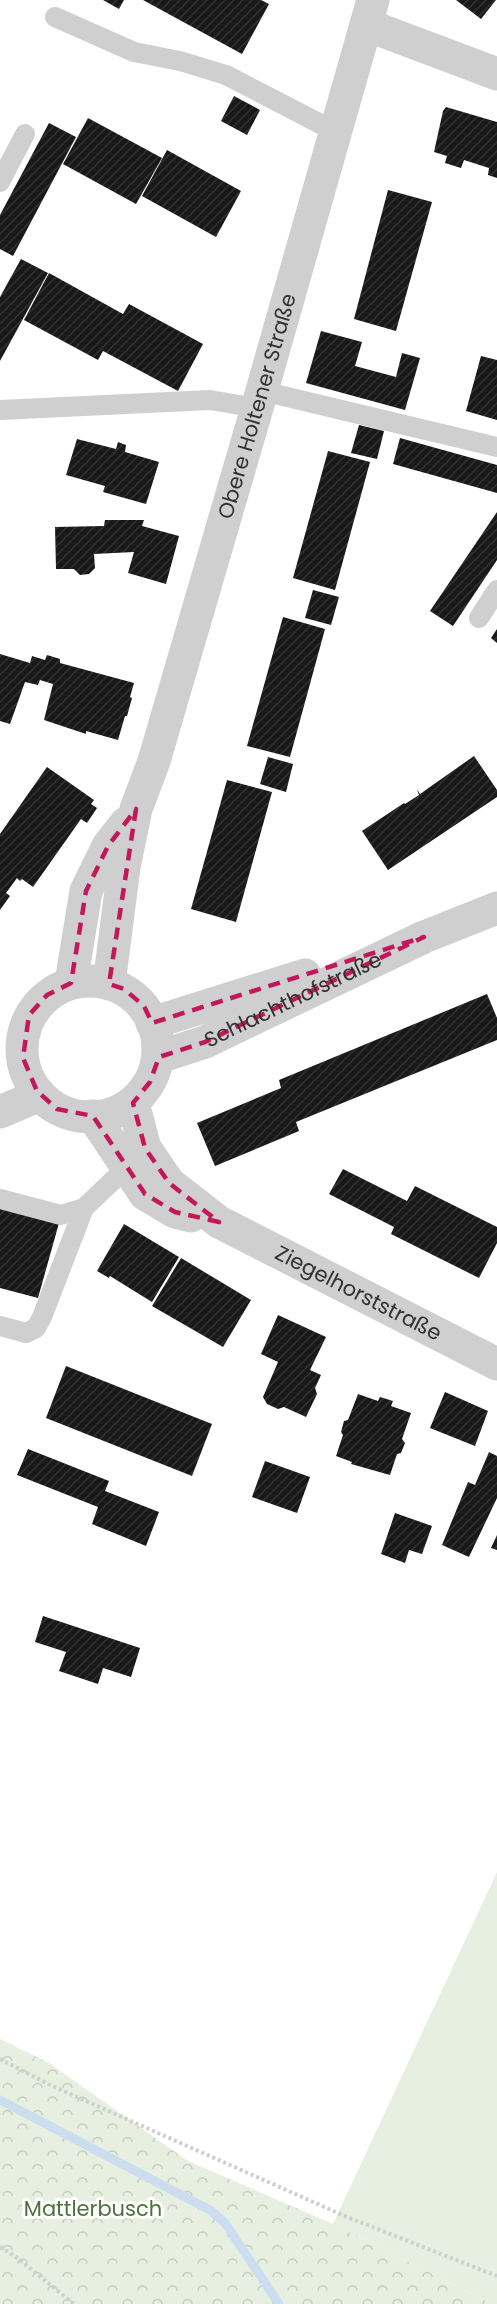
<svg xmlns="http://www.w3.org/2000/svg" width="497" height="2304" font-family="Poppins,sans-serif">
<style>
.green{fill:#e6efe0}
.park{fill:url(#park-crowns)}
.lines{fill:none;stroke-linecap:round;stroke-linejoin:round}
.stream{stroke:#cbddef;stroke-width:9}
.building{fill:url(#building-hatch)}
.path{stroke:#cfcfcf;stroke-width:4;stroke-dasharray:3 3;stroke-linecap:butt}
.service{stroke:#cfcfcf;stroke-width:20}
.minor{stroke:#cfcfcf;stroke-width:33}
.tertiary{stroke:#cfcfcf;stroke-width:33}
.marked{fill:none;stroke:#c2185b;stroke-width:4.5;stroke-dasharray:12 8;stroke-linejoin:round}
.labels{text-anchor:middle;stroke-width:6;stroke-linejoin:round;paint-order:stroke}
.street-label{font-size:21px;fill:#323232;stroke:#fff}
.park-label{font-size:21px;fill:#4e713b;stroke:#fff}
</style>
<defs>
<pattern id="park-crowns" width="20" height="18" patternUnits="userSpaceOnUse" patternTransform="scale(1.5)"><rect width="20" height="18" fill="#e6efe0"/><path d="M2 6a3 3 0 1 1 6 0M12 15a3 3 0 1 1 6 0" fill="none" stroke="#c6cdc1"/></pattern>
<pattern id="building-hatch" width="6" height="6" patternUnits="userSpaceOnUse" patternTransform="scale(1.5)"><rect width="6" height="6" fill="#191919"/><path d="M-1 1l2-2M0 6l6-6M5 7l2-2" fill="none" stroke="#323232"/></pattern>
</defs>
<rect width="100%" height="100%" fill="#fff"/>
<polygon class="green" points="497,1872 497,2304 492,2304 333,2224"/>
<polygon class="park" points="0,2039 49,2063 188,2161 333,2224 492,2304 0,2304"/>
<g class="lines">
<polyline class="stream" points="0,2100 210,2210 225,2223 279,2304"/>
</g>
<g class="building">
<polygon points="103,0 124,0 119,9"/>
<polygon points="143,0 261,0 269,4 242,54"/>
<polygon points="456,0 496,0 481,19"/>
<polygon points="234,96 260,110 247,135 221,121"/>
<polygon points="446,107 497,122 497,178 488,175 489,168 464,160 461,168 445,163 447,156 434,152 443,111"/>
<polygon points="88,118 162,158 136,204 63,164"/>
<polygon points="49,123 76,137 13,256 0,249 0,215"/>
<polygon points="167,150 241,191 216,237 142,196"/>
<polygon points="388,190 432,202 396,331 354,319"/>
<polygon points="21,259 48,273 0,361 0,297"/>
<polygon points="49,273 123,314 129,304 203,344 178,391 103,351 98,360 24,320"/>
<polygon points="321,331 362,342 355,366 396,377 402,353 420,358 405,410 306,383"/>
<polygon points="481,356 497,360 497,420 466,411"/>
<polygon points="359,425 384,431 377,459 351,453"/>
<polygon points="400,438 497,465 497,493 393,464"/>
<polygon points="77,439 116,449 118,442 126,445 125,452 159,462 146,504 103,492 105,486 66,475"/>
<polygon points="328,451 370,462 335,590 293,578"/>
<polygon points="497,512 497,560 453,626 430,611"/>
<polygon points="105,520 144,520 142,526 179,536 166,584 128,573 134,552 94,554 95,568 89,574 80,575 74,569 56,569 55,527 104,526"/>
<polygon points="313,590 339,597 331,625 305,618"/>
<polygon points="283,617 325,629 290,757 247,746"/>
<polygon points="497,629 497,643 491,638"/>
<polygon points="0,654 30,663 32,656 45,660 47,655 60,659 60,663 134,683 130,697 132,698 127,716 125,716 118,740 86,731 86,734 44,720 53,684 40,680 38,685 25,682 10,724 0,721"/>
<polygon points="474,756 497,790 497,797 388,870 362,831 404,803 405,804 419,795 417,789 420,794"/>
<polygon points="268,757 293,764 286,792 260,784"/>
<polygon points="47,767 94,800 91,804 97,808 87,823 81,819 33,887 22,879 20,881 17,878 6,893 10,896 0,910 0,834"/>
<polygon points="227,780 272,792 236,922 191,909"/>
<polygon points="487,994 497,1018 497,1040 296,1122 299,1131 215,1166 197,1123 281,1088 279,1080"/>
<polygon points="343,1169 407,1201 415,1186 497,1227 497,1243 479,1278 391,1234 394,1227 329,1194"/>
<polygon points="0,1206 59,1223 38,1298 0,1288"/>
<polygon points="124,1224 179,1257 152,1302 110,1276 109,1278 97,1271"/>
<polygon points="181,1258 251,1300 223,1347 152,1306"/>
<polygon points="278,1315 326,1337 310,1370 321,1375 315,1388 317,1394 306,1417 284,1407 278,1409 267,1404 263,1397 278,1362 261,1354"/>
<polygon points="66,1366 212,1424 192,1476 46,1418"/>
<polygon points="445,1392 488,1411 475,1446 430,1428"/>
<polygon points="358,1394 378,1401 380,1397 393,1401 391,1406 411,1413 402,1439 405,1443 401,1453 397,1454 390,1475 351,1464 352,1462 336,1456 343,1435 341,1432 344,1421 348,1420"/>
<polygon points="28,1449 109,1481 105,1491 159,1512 146,1546 92,1524 98,1507 17,1475"/>
<polygon points="489,1452 497,1456 497,1498 469,1557 442,1545 468,1482 475,1485"/>
<polygon points="265,1461 310,1477 297,1513 252,1497"/>
<polygon points="395,1513 432,1526 422,1554 409,1550 405,1563 381,1554"/>
<polygon points="497,1535 497,1550 491,1548"/>
<polygon points="43,1616 140,1648 131,1677 103,1668 98,1684 59,1671 66,1652 35,1642"/>
</g>
<g class="lines">
<g class="path">
<polyline points="0,2059 50,2085 347,2217 497,2276"/>
<polyline points="0,2247 16,2257 74,2304"/>
</g>
<g class="service">
<polyline points="55,17 134,52 180,61 226,75 336,132"/>
<polyline points="0,182 25,134"/>
<polyline points="262,391 497,447"/>
<polyline points="0,410 210,400 257,408"/>
<polyline points="479,618 497,590"/>
<polyline points="0,1199 61,1215 84,1208 126,1168"/>
<polyline points="0,1326 26,1333 36,1328 42,1317 84,1208"/>
</g>
<polyline class="minor" points="367,25 497,74"/>
<g class="tertiary">
<circle cx="90" cy="1049" r="68"/>
<polyline points="71,983 86,891 108,846 126,823"/>
<path id="s1" d="M 109,984 L 124,867 L 136,809 L 154,761 L 257,408 L 373,0"/>
<polyline points="152,1023 305,975"/>
<path id="s2" d="M 159,1057 L 205,1042 L 424,937 L 497,908"/>
<path id="s3" d="M 133,1103 L 145,1148 L 169,1183 L 219,1222 L 497,1364"/>
<polyline points="0,1112 40,1095"/>
<polyline points="93,1116 145,1194 175,1212 191,1216"/>
</g>
</g>
<path class="marked" d="M 136,809 L 109,984 L 124,989 L 144,1006 L 152,1023 L 424,937 L 205,1042 L 159,1057 L 150,1082 L 133,1103 L 145,1148 L 169,1183 L 219,1222 L 175,1212 L 145,1194 L 93,1116 L 57,1109 L 37,1091 L 23,1058 L 29,1015 L 47,995 L 71,983 L 86,891 L 108,846 Z"/>
<g class="labels">
<g class="street-label">
<text dy="7" stroke="none"><textPath href="#s1" startOffset="598">Obere Holtener Straße</textPath></text>
<text dy="7" stroke="none"><textPath href="#s2" startOffset="146">Schlachthofstraße</textPath></text>
<text dy="7" stroke="none"><textPath href="#s3" startOffset="309">Ziegelhorststraße</textPath></text>
</g>
<g class="park-label">
<text x="93" y="2216">Mattlerbusch</text>
</g>
</g>
</svg>
